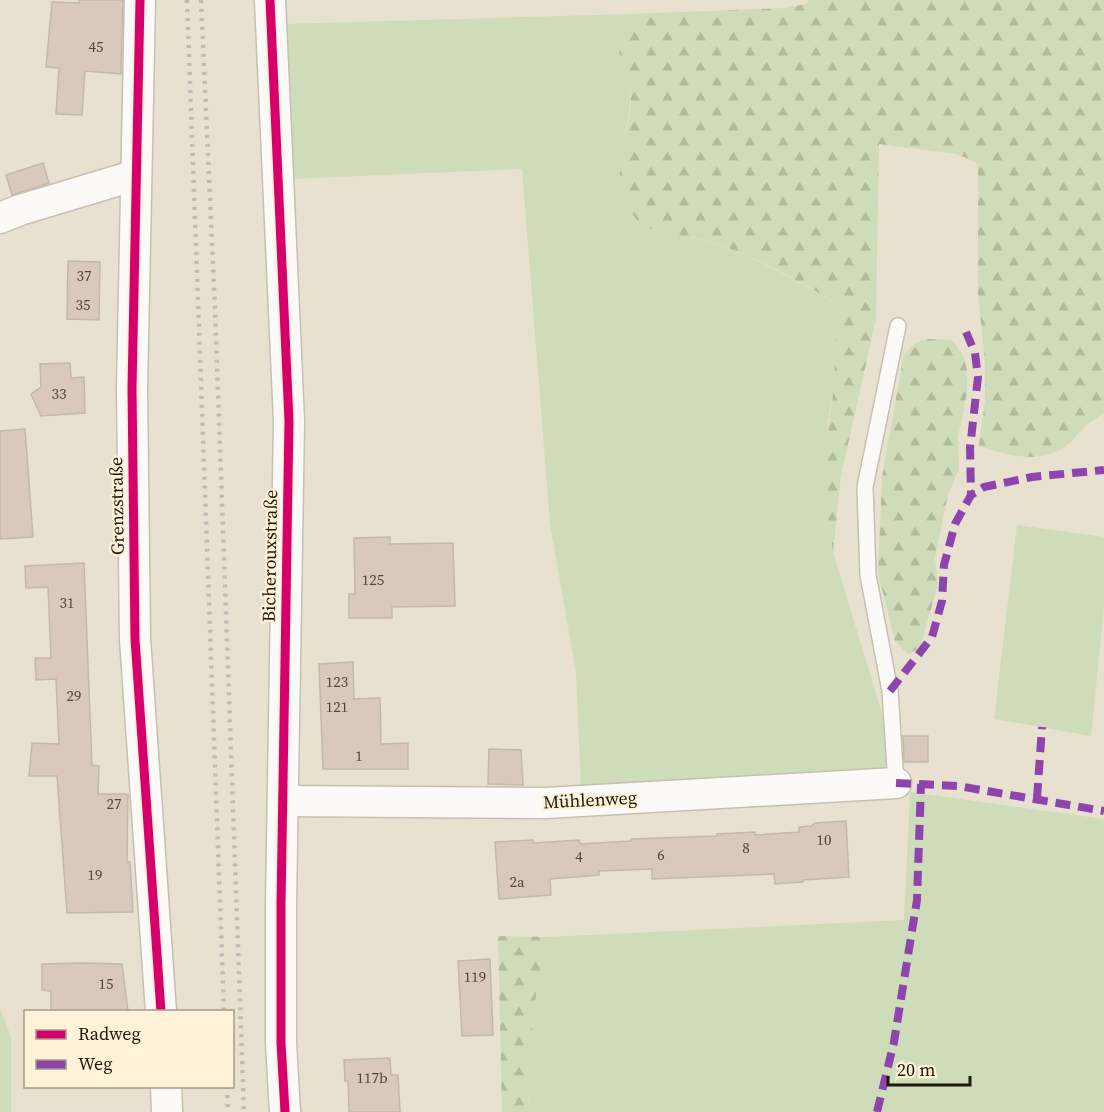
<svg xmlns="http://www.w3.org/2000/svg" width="1104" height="1112" font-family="'Source Serif 4',serif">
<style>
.green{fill:#cfdcba}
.forest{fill:url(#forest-firs)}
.building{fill:#d8c9bc;stroke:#c2b8ad;stroke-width:1.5}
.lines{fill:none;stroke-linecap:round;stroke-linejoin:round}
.lane-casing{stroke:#c6c0b2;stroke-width:18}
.street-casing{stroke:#c6c0b2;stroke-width:33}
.lane{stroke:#fcfaf8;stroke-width:15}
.street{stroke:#fcfaf8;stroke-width:30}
.rail{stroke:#bebbb6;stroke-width:4.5;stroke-dasharray:3 6;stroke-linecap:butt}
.quiet{stroke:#8e44ad;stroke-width:8;stroke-dasharray:15 8;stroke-linecap:butt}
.cycleway-casing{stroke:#fff2d8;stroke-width:13}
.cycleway{stroke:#d6006c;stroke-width:9}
.labels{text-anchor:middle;stroke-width:4.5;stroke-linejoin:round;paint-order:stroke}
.number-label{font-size:15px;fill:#50483c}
.street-label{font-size:18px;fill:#1e190d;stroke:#fff2d8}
</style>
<defs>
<pattern id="forest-firs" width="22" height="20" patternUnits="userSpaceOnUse" patternTransform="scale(1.5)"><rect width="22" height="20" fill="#cfdcba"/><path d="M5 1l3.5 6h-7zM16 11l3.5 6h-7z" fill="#b1bc9f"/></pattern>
</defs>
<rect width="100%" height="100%" fill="#e9e1cf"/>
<g class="green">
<path d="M 628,14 L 619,49 L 620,62 L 628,80 L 631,99 L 620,172 L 646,227 C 666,232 686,235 706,241 C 755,256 800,282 844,309 L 836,341 L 833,395 L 828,420 L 824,487 L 833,552 L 885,723 L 887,774 L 581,789 L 576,674 L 550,523 L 522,169 L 292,179 L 283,24 Z"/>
<polygon points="1017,525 1104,537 1104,607 1091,736 994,719"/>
<polygon points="910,792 1104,819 1104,1112 528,1112 533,1012 547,937 904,920"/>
<polygon points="0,1008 11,1037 11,1112 0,1112"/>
</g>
<g class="forest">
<path d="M 809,0 L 1104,0 L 1104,413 C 1099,416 1093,420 1088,424 C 1080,430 1074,441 1065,447 C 1037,465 1007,455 979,446 L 985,400 L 985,361 L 978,294 L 978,173 L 976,162 L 956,154 L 879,144 L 876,319 L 841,476 L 833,552 L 824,487 L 825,452 L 833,395 L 836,341 L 844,309 C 800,281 754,255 704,240 C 690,236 657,233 646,227 C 634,221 627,206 623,194 C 613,163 631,130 631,99 C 631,86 624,75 621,64 C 616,48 624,30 628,14 L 786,8 L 805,4 Z"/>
<path d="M 928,339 L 952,340 L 963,355 L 967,370 L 967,393 L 958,437 L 959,469 L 948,495 L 935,558 L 938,584 L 920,648 L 908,654 L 895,641 L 878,573 L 882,477 L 903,358 C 910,346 915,342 928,339 Z"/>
<polygon points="498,936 547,937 533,1012 528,1112 502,1112"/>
</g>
<g class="building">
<polygon points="79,0 123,0 121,74 85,71 82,115 56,114 59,68 46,67 52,2 79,3"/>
<polygon points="43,163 49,183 12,195 6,175"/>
<polygon points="68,261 100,262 99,320 67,319"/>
<polygon points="70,363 71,378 84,377 85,413 41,416 31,394 41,387 40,364"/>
<polygon points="25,429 33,537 0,539 0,431"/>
<polygon points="390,537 390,544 453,543 455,606 392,607 392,618 349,618 349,594 355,594 354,538"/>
<polygon points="84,563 92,765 99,766 98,794 128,794 127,862 130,862 133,912 67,913 57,776 29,776 32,743 59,744 56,679 36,680 35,658 51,658 48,587 26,588 25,566"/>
<polygon points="353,662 354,699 380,698 381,744 408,743 408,769 323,769 319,664"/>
<polygon points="903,736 928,736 928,762 904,762"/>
<polygon points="489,749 521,750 523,785 488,784"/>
<polygon points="846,821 849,877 803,880 803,882 775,884 774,874 652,879 652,869 599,871 599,875 550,879 551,895 499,899 495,842 533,840 533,843 579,840 580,844 631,841 631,839 717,836 717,834 755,832 755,835 799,832 799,827 811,826 815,823"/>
<polygon points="490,959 493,1035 462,1036 458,961"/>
<polygon points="83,963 122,964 128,1011 51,1011 51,991 42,990 42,964"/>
<polygon points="390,1058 391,1075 398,1075 400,1112 349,1112 348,1081 345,1081 344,1060"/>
</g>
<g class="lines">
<g class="lane-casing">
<polyline id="lane" points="896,783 890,691 868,575 865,487 898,326"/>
</g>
<g class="street-casing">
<g id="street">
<polyline points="140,0 132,388 135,639 161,1012"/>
<polyline points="270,0 289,421 281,904 281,1043 285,1112"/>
<polyline points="0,218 20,210 136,175"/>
<polyline points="284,801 546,803 896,783"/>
<polyline points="166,1086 167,1112"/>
</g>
</g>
<use href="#lane" class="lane"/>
<use href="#street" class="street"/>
<g class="rail">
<polyline points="187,0 224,1012"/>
<polyline points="201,0 215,309 244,1112"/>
<polyline points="227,1086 228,1112"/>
</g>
<g class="quiet">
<polyline points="966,332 975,353 978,377 970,448 971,495"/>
<polyline points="890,691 932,637 942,601 944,565 955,524 971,495 984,487 1032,477 1104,470"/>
<polyline points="896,783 958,786 1104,811"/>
<polyline points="1037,798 1042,727"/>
<polyline points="877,1112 894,1042 917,900 921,784"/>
</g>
<g class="cycleway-casing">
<g id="cycleway">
<polyline points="140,0 132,388 135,639 161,1012"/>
<polyline points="270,0 289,421 281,904 281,1043 285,1112"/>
</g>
</g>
<use href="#cycleway" class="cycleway"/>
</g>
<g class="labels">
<g class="number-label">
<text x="96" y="52">45</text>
<text x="84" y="281">37</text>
<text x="83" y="310">35</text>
<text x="59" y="399">33</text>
<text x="373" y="585">125</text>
<text x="67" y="608">31</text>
<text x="337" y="687">123</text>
<text x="74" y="701">29</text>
<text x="337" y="712">121</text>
<text x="359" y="761">1</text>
<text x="114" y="809">27</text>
<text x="824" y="845">10</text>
<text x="746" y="853">8</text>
<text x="661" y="860">6</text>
<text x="579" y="862">4</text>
<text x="95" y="880">19</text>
<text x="517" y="887">2a</text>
<text x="475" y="982">119</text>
<text x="106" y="989">15</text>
<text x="372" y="1083">117b</text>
</g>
<g class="street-label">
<text transform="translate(117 506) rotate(-91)" y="6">Grenzstraße</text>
<text transform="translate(270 556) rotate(-89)" y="6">Bicherouxstraße</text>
<text transform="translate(590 800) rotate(-3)" y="6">Mühlenweg</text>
</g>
</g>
<rect x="24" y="1010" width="210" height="78" fill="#fff2d8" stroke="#a59b87" stroke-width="1.5"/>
<rect x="36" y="1030" width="30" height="9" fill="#d6006c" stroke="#a59b87" stroke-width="1.5"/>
<text x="78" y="1040" font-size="18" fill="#1e190d">Radweg</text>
<rect x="36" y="1060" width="30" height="9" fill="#8e44ad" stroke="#a59b87" stroke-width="1.5"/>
<text x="78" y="1070" font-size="18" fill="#1e190d">Weg</text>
<path d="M888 1076v9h82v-9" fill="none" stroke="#1e190d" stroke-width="3"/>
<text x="897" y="1076" font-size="18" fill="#1e190d" stroke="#fff2d8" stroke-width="4.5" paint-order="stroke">20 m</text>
</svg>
